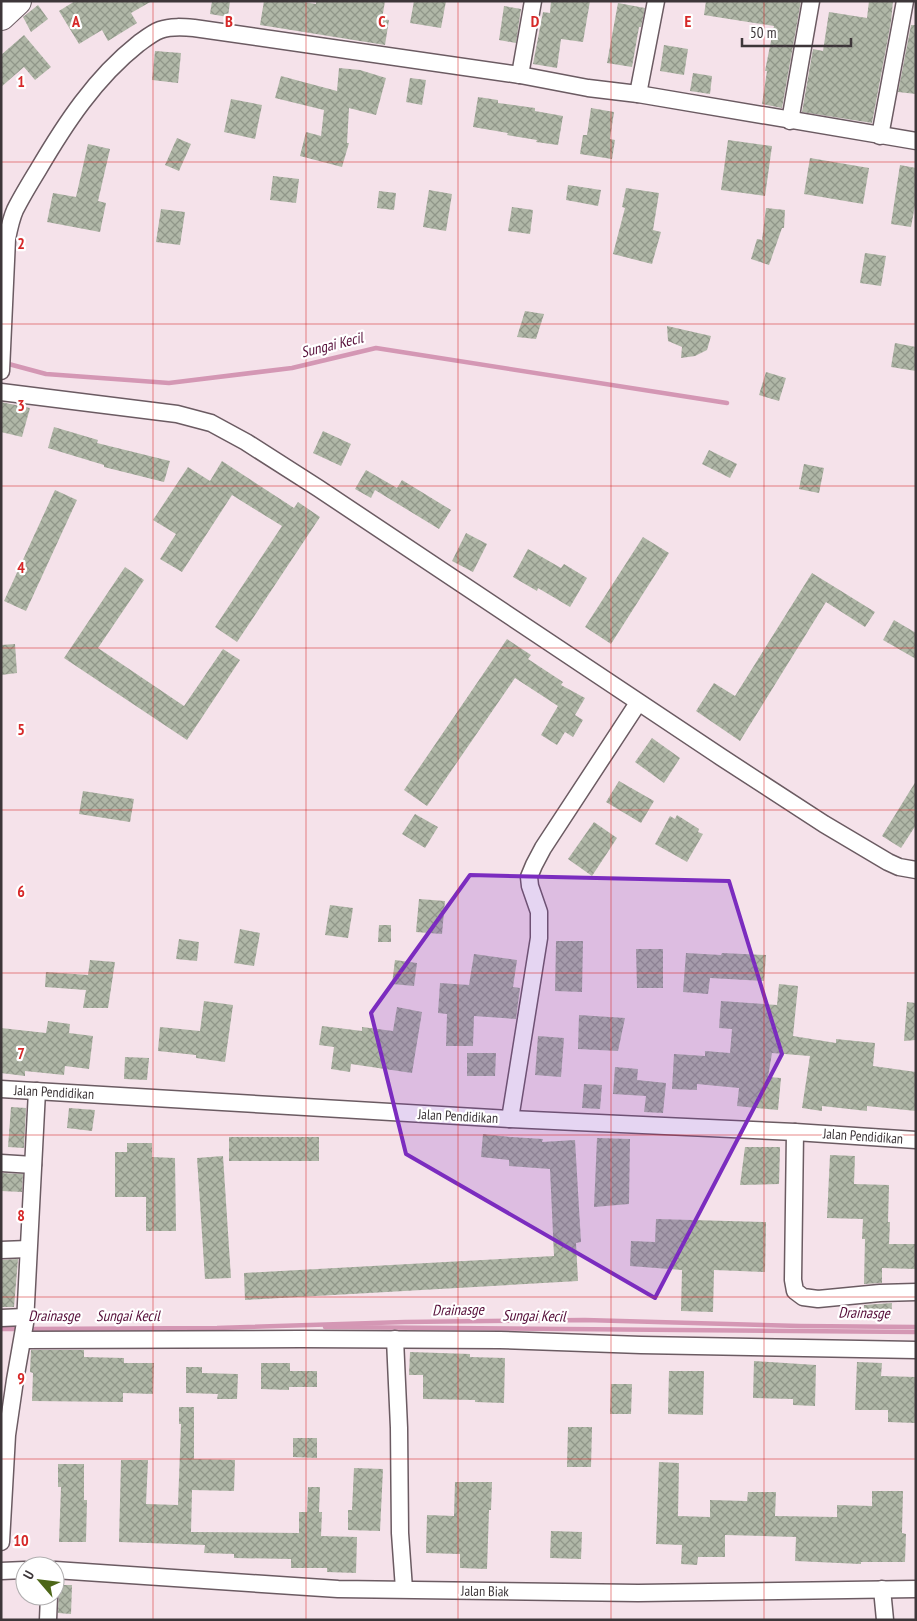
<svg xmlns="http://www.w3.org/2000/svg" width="917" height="1621" font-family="'PT Sans Narrow',sans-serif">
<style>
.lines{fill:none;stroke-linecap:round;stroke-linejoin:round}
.stream{stroke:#d497b4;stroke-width:4.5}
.building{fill:url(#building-cross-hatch)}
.street-casing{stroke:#6b5b62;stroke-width:19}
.highway-casing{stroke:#6b5b62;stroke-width:30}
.street{stroke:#fff;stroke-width:16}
.highway{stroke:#fff;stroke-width:28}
.marked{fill:#7b2cbf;fill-opacity:0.2;stroke:#7b2cbf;stroke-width:4;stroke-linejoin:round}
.grid{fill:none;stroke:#d62828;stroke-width:1;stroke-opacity:0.55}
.labels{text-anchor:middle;stroke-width:4.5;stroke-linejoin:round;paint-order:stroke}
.street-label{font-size:14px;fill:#3d3639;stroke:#fff}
.water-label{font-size:15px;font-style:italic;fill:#550d38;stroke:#fff}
.grid-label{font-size:16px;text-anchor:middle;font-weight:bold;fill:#d62828;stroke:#fff;stroke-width:4.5;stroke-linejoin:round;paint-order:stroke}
</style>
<defs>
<pattern id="building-cross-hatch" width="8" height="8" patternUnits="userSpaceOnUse" patternTransform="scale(1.25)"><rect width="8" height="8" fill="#b0b7a7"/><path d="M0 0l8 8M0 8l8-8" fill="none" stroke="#909689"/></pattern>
</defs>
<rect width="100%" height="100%" fill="#f5e2ea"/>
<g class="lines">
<g class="stream">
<polyline points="5,363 46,374 169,383 292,368 376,348 727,403"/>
<polyline points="325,1327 916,1332"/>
<polyline points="1,1329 20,1329"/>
<polyline points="28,1329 217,1328 405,1322 585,1320 800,1326 916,1327"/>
</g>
</g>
<g class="building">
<polygon points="75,1 152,1 131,13 137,23 108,41 102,30 79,44 59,11"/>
<polygon points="212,1 230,1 228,17 210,14"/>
<polygon points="264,1 298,1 316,4 316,1 385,1 382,19 389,20 385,45 260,25"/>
<polygon points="414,1 446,1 441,28 410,23"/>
<polygon points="551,1 590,1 583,42 561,39 557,68 533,64 543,12 550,13"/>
<polygon points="706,1 801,1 782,108 762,104 767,71 765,71 774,26 704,15"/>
<polygon points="869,1 893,1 891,22 872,123 802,112 813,49 823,51 829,12 867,18"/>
<polygon points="618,3 645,8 641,27 639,27 632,67 607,63"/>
<polygon points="38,5 48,19 31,32 23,17"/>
<polygon points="504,6 521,9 516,43 499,40"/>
<polygon points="911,25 916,25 916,94 898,92"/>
<polygon points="24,35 51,67 35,80 24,67 1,87 1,55"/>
<polygon points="664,45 688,49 684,75 660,71"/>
<polygon points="155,51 181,53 178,83 152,80"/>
<polygon points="339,68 360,70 386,78 376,115 349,108 347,143 349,143 342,167 300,156 306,132 321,136 324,110 275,98 281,76 337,91"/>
<polygon points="693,73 712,76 710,94 690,91"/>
<polygon points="410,78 426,80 422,105 406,102"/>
<polygon points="478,97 498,100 498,103 535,108 535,111 563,116 558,145 536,142 537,140 507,135 508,133 473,127"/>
<polygon points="231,99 262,105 255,139 224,132"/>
<polygon points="591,108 614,112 610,139 615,140 612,159 580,154 583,135 587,135"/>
<polygon points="177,138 191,144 179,171 165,165"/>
<polygon points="728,140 772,146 765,196 721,190"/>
<polygon points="88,144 110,149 98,201 106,203 100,232 47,222 53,193 76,197"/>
<polygon points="810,158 869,168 863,204 804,194"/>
<polygon points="900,165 916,168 916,200 911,227 891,224"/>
<polygon points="273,176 299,179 296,203 270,200"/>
<polygon points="568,185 601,190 598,206 566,200"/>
<polygon points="626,188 659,193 653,230 661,232 652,264 613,254 625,208 622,207"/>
<polygon points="429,190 452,194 446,231 423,227"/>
<polygon points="379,191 396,193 394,210 377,208"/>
<polygon points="512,207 533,210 530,234 508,231"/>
<polygon points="766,208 785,210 784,228 782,228 769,265 751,259 757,239 762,240"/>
<polygon points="161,209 185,212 180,245 156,242"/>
<polygon points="865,253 886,256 881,286 860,283"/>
<polygon points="525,311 544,314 536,339 517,337"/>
<polygon points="667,326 711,336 707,350 695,356 681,358 682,347 668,341"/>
<polygon points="895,343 916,347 916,371 891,367"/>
<polygon points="766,372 786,378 779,401 759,395"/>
<polygon points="1,402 30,408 22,437 1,432"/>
<polygon points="54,427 98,440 97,443 170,461 164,482 104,467 104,465 48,448"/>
<polygon points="323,431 351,444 341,466 313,453"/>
<polygon points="709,450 737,464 730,478 702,464"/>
<polygon points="222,461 294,508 298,502 320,517 237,642 215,627 282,526 232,495 182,572 160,559 176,534 153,520 188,467 210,481"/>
<polygon points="804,464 824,468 819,493 799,489"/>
<polygon points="366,470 397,488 402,480 451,510 439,529 375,490 371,498 355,489"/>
<polygon points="55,490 77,500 26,611 4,601"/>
<polygon points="466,533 487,544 473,572 452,561"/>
<polygon points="643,537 669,553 611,644 585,627"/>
<polygon points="528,549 561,568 564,564 587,578 570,607 538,588 537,591 513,577"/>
<polygon points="125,567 144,580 98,648 184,706 223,649 240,660 187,740 64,658"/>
<polygon points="812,573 875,612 865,627 826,602 740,741 696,711 714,683 735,696"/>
<polygon points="894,620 916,633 916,659 883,640"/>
<polygon points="507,639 531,655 528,659 563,682 561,685 585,698 575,715 583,720 573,737 565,732 557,745 541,735 558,706 515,678 427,806 404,790"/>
<polygon points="15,644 17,673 1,675 1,645"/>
<polygon points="652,738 680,758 664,783 635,762"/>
<polygon points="619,781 654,801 641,823 606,802"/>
<polygon points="916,781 916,825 901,848 882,836"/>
<polygon points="83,791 134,799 130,822 79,814"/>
<polygon points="415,814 438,827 425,848 402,834"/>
<polygon points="677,815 699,829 698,832 703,834 687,862 655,844 670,816 675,819"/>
<polygon points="594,822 617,838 592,876 568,859"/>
<polygon points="419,899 445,901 442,934 416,932"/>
<polygon points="330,905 353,908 348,938 325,935"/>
<polygon points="379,925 391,925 391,942 378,942"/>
<polygon points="240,929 260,933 254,966 234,963"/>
<polygon points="179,939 199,942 197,961 176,959"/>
<polygon points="556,941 583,941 582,992 555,991"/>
<polygon points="636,949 663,949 663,988 637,988"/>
<polygon points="686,953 721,955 722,953 766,955 764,981 710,978 708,994 683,992"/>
<polygon points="474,954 517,960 513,987 520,988 516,1019 474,1016 473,1046 446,1046 447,1014 438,1013 440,983 469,985"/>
<polygon points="90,960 115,962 108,1008 83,1008 86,990 45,987 46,972 88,975"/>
<polygon points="395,960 417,963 414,986 392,984"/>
<polygon points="779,984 798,986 793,1036 836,1043 836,1039 875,1043 873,1066 916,1072 916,1111 867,1106 867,1111 822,1106 822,1111 802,1108 810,1056 772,1053 768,1077 781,1078 778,1110 737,1106 739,1088 697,1084 697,1090 672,1089 674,1054 705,1056 705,1051 730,1053 732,1029 719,1028 721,1001 777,1005"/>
<polygon points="204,1001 233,1005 225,1062 196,1058 196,1055 158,1051 160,1027 200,1031"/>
<polygon points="907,1002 916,1003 916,1040 904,1041"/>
<polygon points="397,1007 422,1012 412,1073 351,1064 350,1072 331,1069 334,1047 319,1045 322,1026 362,1031 362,1027 393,1031"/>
<polygon points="579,1015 625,1018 618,1051 578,1049"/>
<polygon points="48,1021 70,1024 69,1033 93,1036 89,1069 65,1066 64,1075 25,1071 25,1076 1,1073 1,1028 46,1033"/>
<polygon points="538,1036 564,1038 561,1077 535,1075"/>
<polygon points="467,1053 496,1053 495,1076 467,1076"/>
<polygon points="125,1057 149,1058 147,1080 124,1079"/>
<polygon points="615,1067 638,1069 637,1080 666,1083 663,1113 644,1112 646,1096 613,1094"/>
<polygon points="584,1084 602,1085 600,1109 582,1108"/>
<polygon points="11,1107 26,1108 24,1148 8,1147"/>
<polygon points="69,1108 95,1110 92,1131 67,1128"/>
<polygon points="483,1134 511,1137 543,1139 542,1142 575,1140 581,1242 576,1243 578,1281 245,1300 244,1273 554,1256 550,1169 509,1166 509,1160 481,1157"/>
<rect x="229" y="1137" width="90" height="24"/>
<polygon points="597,1138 630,1139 629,1204 594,1207"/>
<polygon points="127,1143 152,1143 152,1157 175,1158 176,1231 146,1231 146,1197 115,1197 115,1152 127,1152"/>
<polygon points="745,1147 780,1147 779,1184 740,1185"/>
<polygon points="830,1155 855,1156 854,1184 889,1185 888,1222 890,1222 889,1244 916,1244 916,1269 882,1268 882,1283 864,1284 865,1239 862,1239 863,1219 827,1218"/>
<polygon points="223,1156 231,1278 205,1279 197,1158"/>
<polygon points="1,1173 23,1174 22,1192 1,1191"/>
<polygon points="656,1219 766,1222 765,1272 714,1270 713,1312 681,1311 682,1270 630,1266 631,1241 655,1242"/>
<polygon points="18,1259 14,1307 1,1307 1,1260"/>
<polygon points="892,1303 891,1320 864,1320 864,1305"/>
<polygon points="31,1350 84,1350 84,1357 124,1358 124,1363 154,1363 153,1394 123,1393 123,1402 32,1401 33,1373 30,1372"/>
<polygon points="410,1352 470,1354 470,1357 505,1358 504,1403 475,1402 475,1400 423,1399 423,1375 409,1375"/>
<polygon points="754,1361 816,1365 815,1406 793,1405 793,1399 753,1398"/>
<polygon points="857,1362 882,1363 881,1376 916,1377 915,1423 888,1422 888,1410 855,1410"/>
<polygon points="261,1363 290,1363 290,1371 317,1371 317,1387 289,1387 289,1390 261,1389"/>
<polygon points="186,1367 202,1367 202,1373 238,1374 237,1399 217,1399 218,1394 186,1393"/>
<polygon points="669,1371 704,1371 703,1415 668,1414"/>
<polygon points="611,1384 632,1384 631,1414 610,1414"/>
<polygon points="179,1407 194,1407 194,1459 235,1460 234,1491 192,1490 191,1532 299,1533 299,1512 307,1512 308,1487 320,1487 319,1512 322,1512 321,1536 357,1537 356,1573 327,1572 327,1568 291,1568 291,1559 234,1558 234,1554 204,1553 205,1545 119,1542 121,1460 148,1460 146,1504 178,1505 181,1424 179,1424"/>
<polygon points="568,1427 592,1427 591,1467 567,1467"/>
<polygon points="293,1438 317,1438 317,1458 293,1457"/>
<polygon points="659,1462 679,1463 678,1516 710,1517 710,1500 747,1501 748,1492 776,1492 775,1516 837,1517 837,1505 872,1506 872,1491 903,1491 902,1533 906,1534 905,1562 861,1562 861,1564 795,1561 796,1537 725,1535 725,1557 698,1557 697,1565 681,1564 682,1545 656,1544"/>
<polygon points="58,1464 84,1464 84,1500 87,1500 86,1542 59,1542 61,1487 58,1487"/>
<polygon points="354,1468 383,1469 380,1531 348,1530 348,1510 352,1510"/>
<polygon points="455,1482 492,1482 491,1510 489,1510 487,1569 460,1568 460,1554 426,1553 427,1515 454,1516"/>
<polygon points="551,1531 582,1532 581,1559 550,1558"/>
<polygon points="59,1585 72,1585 71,1614 58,1613"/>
</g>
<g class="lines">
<g class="street-casing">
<g id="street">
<polyline points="520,75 533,1"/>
<polyline points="638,94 656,1"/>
<polyline points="790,121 811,1"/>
<polyline points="880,136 905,1"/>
<path d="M 1,371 L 7,239 C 9,229 11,219 15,210 C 22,196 30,183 38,170 C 65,124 95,78 138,44 C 145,39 152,33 160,30 C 171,26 183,27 194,28 L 520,75 L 588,88 L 638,94 L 916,141"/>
<polyline points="1,392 177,414 211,423 246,442 318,488 721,757 824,824 888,862 899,867 916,870"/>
<polyline points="1,1089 510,1119 795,1132 916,1140"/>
<polyline points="510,1119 539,938 539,912 530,886 529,877 534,865 543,848 638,703"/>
<polyline points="795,1132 793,1280 795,1291 803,1297 818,1299 880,1293 916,1292"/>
<polyline points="1,1163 33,1165"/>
<polyline points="1,1250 28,1249"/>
<polyline points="1,1318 25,1317"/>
<polyline points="395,1339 399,1428 400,1533 404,1589"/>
<polyline points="23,1340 300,1339 500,1340 641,1345 916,1350"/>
<polyline points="1,1542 7,1435 15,1380 25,1323 37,1091"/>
<polyline points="55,1570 338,1589 638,1593 916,1589"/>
<polyline points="1,1571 25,1570"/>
<polyline points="882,1589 885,1620"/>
<polyline points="48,1620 49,1596"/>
</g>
</g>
<g class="highway-casing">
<polyline id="highway" points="1,16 17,1"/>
</g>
<use href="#street" class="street"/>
<use href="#highway" class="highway"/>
</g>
<path class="marked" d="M 470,875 L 729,881 L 782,1054 L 655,1298 L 406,1154 L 371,1013 Z"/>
<path class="grid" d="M 153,1 L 153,1620M 306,1 L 306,1620M 458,1 L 458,1620M 611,1 L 611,1620M 764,1 L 764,1620M 1,162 L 916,162M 1,324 L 916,324M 1,486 L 916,486M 1,648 L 916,648M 1,810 L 916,810M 1,973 L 916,973M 1,1135 L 916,1135M 1,1297 L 916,1297M 1,1459 L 916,1459"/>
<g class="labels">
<g class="street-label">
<text transform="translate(54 1092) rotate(3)" y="5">Jalan Pendidikan</text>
<text transform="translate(458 1116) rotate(3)" y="5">Jalan Pendidikan</text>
<text transform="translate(863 1136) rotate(4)" y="5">Jalan Pendidikan</text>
<text transform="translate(485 1591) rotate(1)" y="5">Jalan Biak</text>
</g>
<g class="water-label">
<text transform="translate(332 345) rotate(-14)" y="5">Sungai Kecil</text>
<text transform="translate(458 1310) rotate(-1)" y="5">Drainasge</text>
<text transform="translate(864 1313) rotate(1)" y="5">Drainasge</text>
<text x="54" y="1321">Drainasge</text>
<text x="128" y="1321">Sungai Kecil</text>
<text transform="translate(534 1316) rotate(1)" y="5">Sungai Kecil</text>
</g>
</g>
<g class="grid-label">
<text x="76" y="27">A</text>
<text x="229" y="27">B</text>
<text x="382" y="27">C</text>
<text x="535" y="27">D</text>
<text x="688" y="27">E</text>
<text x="21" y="87">1</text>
<text x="21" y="249">2</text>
<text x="21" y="411">3</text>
<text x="21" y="573">4</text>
<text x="21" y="735">5</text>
<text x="21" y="897">6</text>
<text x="21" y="1059">7</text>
<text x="21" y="1221">8</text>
<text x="21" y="1384">9</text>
<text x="21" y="1546">10</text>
</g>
<rect width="917" height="1621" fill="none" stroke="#3d3639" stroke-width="5"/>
<g transform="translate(40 1581) rotate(298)"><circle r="24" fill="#ffffff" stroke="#b1afb0"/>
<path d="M0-4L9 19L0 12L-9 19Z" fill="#4d6718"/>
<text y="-8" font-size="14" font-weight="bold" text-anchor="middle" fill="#3d3639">U</text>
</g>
<path d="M742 38v8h109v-8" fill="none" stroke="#3d3639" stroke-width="2.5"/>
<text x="750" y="38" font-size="15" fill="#3d3639" stroke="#ffffff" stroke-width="4" paint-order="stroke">50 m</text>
</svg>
